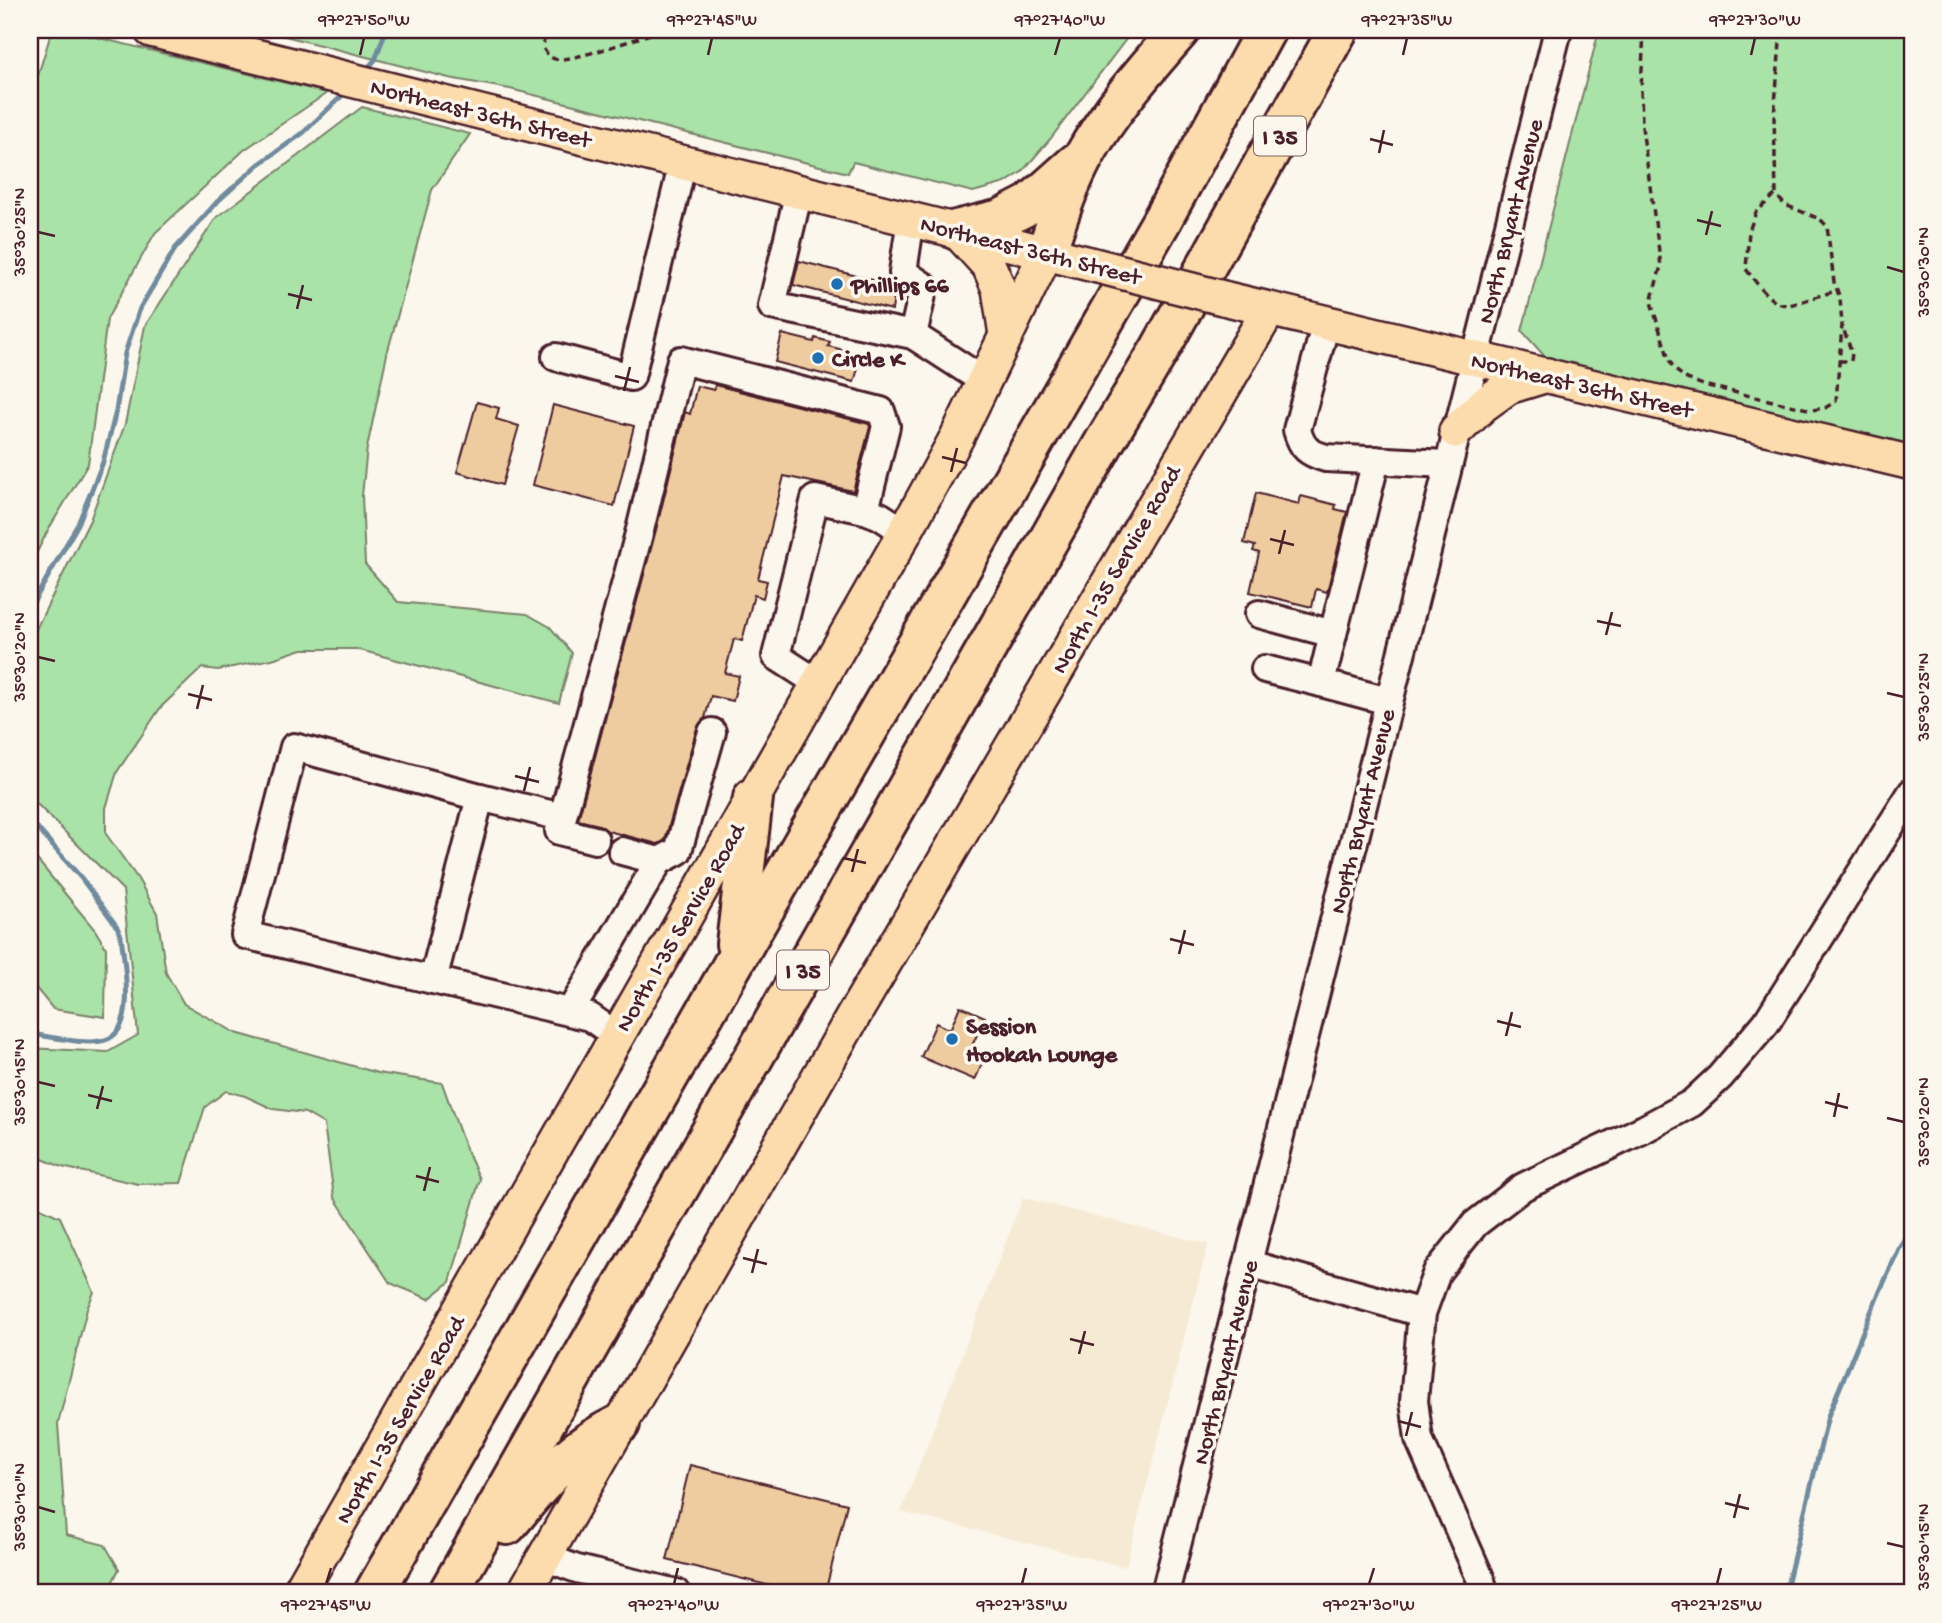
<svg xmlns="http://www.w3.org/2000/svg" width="1942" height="1623" font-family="'Gochi Hand',sans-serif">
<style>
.built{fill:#f7ead5}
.green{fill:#a9e3a8;stroke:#7a816a;stroke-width:2}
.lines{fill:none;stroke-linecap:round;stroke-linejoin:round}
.stream{stroke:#708a9e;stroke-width:5}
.building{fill:#eecc9f;stroke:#4a1f2b;stroke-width:2}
.minor-casing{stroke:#4a1f2b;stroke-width:32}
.major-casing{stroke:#4a1f2b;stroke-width:38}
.highway-casing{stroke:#4a1f2b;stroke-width:44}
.path{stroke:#4a1f2b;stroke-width:3.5;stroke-dasharray:7 5;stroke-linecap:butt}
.minor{stroke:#fbf7ec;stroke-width:26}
.major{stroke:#fcdcac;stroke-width:33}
.highway{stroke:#fcdcac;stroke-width:38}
.major-bridge-casing{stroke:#4a1f2b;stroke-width:38;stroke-linecap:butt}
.major-bridge{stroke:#fcdcac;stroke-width:33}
.ticks{fill:none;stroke:#4a1f2b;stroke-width:2.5}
.poi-dot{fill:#1f6fb2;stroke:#fbf7ec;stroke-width:2.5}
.labels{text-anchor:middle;stroke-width:7;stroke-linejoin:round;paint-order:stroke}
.shield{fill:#fbf7ec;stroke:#7f6065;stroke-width:2}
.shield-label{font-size:23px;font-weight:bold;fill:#4a1f2b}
.street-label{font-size:24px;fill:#4a1f2b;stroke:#fbf7ec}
.poi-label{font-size:24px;font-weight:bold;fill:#4a1f2b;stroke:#fbf7ec;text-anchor:start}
.neatline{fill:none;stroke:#4a1f2b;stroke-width:2.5}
.ticks-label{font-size:18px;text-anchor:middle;fill:#4a1f2b}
</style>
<rect width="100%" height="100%" fill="#fbf7ec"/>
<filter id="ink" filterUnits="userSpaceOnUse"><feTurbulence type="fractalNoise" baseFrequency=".0143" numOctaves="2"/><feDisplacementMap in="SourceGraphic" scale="14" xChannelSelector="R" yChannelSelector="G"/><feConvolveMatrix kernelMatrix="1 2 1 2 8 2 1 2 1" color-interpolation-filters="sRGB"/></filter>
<g filter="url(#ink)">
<polygon class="built" points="1023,1198 1208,1244 1126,1567 901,1512"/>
<g class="green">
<polygon points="52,30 66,30 327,93 244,150 155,233 107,319 88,464 48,530 30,566 30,101"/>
<polygon points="278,30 1133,30 1051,138 1022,172 1005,183 973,192 853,162 848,173 510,89 449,78 277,34"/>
<polygon points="1599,30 1912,30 1912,445 1547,359 1522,331"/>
<polygon points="362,107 470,134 432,190 387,354 367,448 362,496 365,564 398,602 527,614 550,627 572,653 559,703 356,649 302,649 272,659 218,670 202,668 161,707 117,772 106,808 106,834 138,879 157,913 166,973 184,1004 236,1033 378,1073 442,1083 465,1147 480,1179 450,1282 429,1299 390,1283 334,1197 324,1124 305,1113 273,1109 245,1096 226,1091 205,1107 181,1183 138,1184 62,1167 30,1154 30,1048 108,1052 138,1035 123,890 30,797 30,641 90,520 125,424 145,326 216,218"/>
<polygon points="30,851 95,930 106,948 105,1017 53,1009 30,981"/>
<polygon points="30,1203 60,1217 94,1292 87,1309 58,1424 66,1535 105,1545 119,1569 107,1593 30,1593 30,1306 35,1303 30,1252"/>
</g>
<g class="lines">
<g class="stream">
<polyline points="364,72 375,60 386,30"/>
<polyline points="30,608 78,524 103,462 116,411 125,353 140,308 175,249 218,201 258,165 303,133 348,90"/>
<path d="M 30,820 L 82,879 L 118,928 L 121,936 C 124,961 138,1031 105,1040 C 86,1046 50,1036 30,1034"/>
<polyline points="1785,1593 1828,1416 1876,1300 1899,1249 1912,1225"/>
</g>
</g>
<g class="building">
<polygon points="799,261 896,286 892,310 793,285"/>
<polygon points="782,334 814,342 815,338 830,342 828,346 862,355 854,382 775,362"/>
<polygon points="715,385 869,424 870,427 853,491 784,476 758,579 767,581 763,598 754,595 742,641 734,639 725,673 739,676 733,701 711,696 705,718 697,728 665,840 658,844 608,831 599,825 578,820 656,530 685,412 690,414 697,386 714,390"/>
<polygon points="477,402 499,408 496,419 519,426 502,485 457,472"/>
<polygon points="553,405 634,426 614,506 533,485"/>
<polygon points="1256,493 1299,504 1301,496 1336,505 1335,509 1347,512 1327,592 1316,589 1312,607 1250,592 1259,553 1253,551 1255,546 1244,543"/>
<polygon points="960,1006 985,1017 971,1048 986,1055 975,1080 921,1057 936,1023 950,1030"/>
<polygon points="690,1465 847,1504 825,1593 799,1593 667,1560"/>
</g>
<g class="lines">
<g class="minor-casing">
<g id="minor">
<polyline points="799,191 772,306 913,335 984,381"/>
<polyline points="911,219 903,272 924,286 913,335"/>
<path d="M 1326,323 L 1297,430 C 1302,448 1308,453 1326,458 L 1448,464"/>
<polyline points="556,357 631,377 683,162"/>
<polyline points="1376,460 1321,683 1388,701"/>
<polyline points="1259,614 1333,634"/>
<polyline points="1265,669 1321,683"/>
<polyline points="818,683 776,656 815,499 865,510"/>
<polyline points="562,817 480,797 433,980 590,1017 617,1036"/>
<polyline points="595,840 559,831 641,526 681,360 881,411 886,426 865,510 880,516 905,532"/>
<polyline points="622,851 659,861 678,851 712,732"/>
<polyline points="433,980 245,935 294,747 480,797"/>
<polyline points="570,1012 659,861"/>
<polyline points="1249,1264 1422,1313"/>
<polyline points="544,1557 577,1569 676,1593"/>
<polyline points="1165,1593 1558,30"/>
<polyline points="1484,1593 1481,1580 1419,1439 1414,1401 1422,1313 1437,1272 1475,1224 1523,1187 1644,1129 1692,1103 1720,1077 1766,1023 1912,792"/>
</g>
</g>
<g class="major-casing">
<g id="major">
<polyline points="151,30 1090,264"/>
<polyline points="956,230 989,266 999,289 1006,335"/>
<polyline points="1223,298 1912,463"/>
<polyline points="1456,431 1483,405 1508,387 1547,375"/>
<polyline points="299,1593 905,532 957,437 1046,253"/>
<polyline points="524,1593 855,1013 1269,310"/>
</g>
</g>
<g class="highway-casing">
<g id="highway">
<polyline points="956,230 1001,219 1030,204 1076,163"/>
<path d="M 1046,253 C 1057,221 1067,188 1083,158 C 1109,111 1145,70 1180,30"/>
<polyline points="736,944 753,798"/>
<path d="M 507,1525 C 545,1480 565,1451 620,1424"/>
<polyline points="374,1593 733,964 1162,220 1266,30"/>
<polyline points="448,1593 1105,441 1160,349 1338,30"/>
</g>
</g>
<g class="path">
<path d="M 555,30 L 544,39 L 543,48 C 546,53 550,58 555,59 C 574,62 642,36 663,30"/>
<polyline points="1644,30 1641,89 1642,127 1661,266 1651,302 1669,360 1675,370 1687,379 1703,385 1812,410 1825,408 1836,401 1842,326 1840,298 1834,282 1827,226 1820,219 1785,205 1776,195 1774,117 1781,30"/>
<path d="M 1775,195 L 1756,212 L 1749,231 L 1746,269 C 1785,323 1783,303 1837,291"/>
<polyline points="1839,361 1851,361 1852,353 1843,328"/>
</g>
<use href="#minor" class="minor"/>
<use href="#major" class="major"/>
<use href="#highway" class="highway"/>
<g class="major-bridge-casing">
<polyline id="major-bridge" points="1090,264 1223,298"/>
</g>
<use href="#major-bridge" class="major-bridge"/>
</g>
</g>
<path class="ticks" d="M 360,55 L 364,38M 708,55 L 712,38M 1055,55 L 1060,38M 1403,55 L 1407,38M 1751,55 L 1755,38M 1370,139 L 1393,145M 1379,153 L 1384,130M 1697,220 L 1721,226M 38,232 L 55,236M 1706,235 L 1712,211M 1887,267 L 1904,272M 288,294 L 312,300M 297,309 L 303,285M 615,376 L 639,382M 624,391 L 630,367M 942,457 L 966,463M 951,472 L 957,448M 1270,539 L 1294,545M 1279,554 L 1285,530M 1597,621 L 1621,626M 1606,635 L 1612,612M 38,657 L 55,661M 1887,693 L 1904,697M 188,694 L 212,700M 197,709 L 203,685M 515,776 L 539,782M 524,791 L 530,767M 843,858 L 866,863M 852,872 L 858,849M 1170,939 L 1194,945M 1179,954 L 1185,930M 1497,1021 L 1521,1027M 1506,1036 L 1512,1012M 38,1082 L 55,1086M 88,1095 L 112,1101M 1825,1102 L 1848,1108M 97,1109 L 103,1086M 1834,1117 L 1839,1093M 1887,1118 L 1904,1122M 416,1176 L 439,1182M 424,1191 L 430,1167M 743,1258 L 767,1264M 752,1273 L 758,1249M 1070,1339 L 1094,1345M 1079,1354 L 1085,1331M 1398,1421 L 1421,1427M 1406,1436 L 1412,1412M 1725,1503 L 1749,1509M 38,1507 L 55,1512M 1734,1518 L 1740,1494M 1887,1543 L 1904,1547M 326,1584 L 331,1568M 674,1584 L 678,1568M 1022,1584 L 1026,1568M 1369,1584 L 1374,1568M 1717,1584 L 1721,1568"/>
<g class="poi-dot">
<circle cx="837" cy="284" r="7"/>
<circle cx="818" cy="358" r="7"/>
<circle cx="952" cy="1039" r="7"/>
</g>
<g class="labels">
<g class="shield">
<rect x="1254" y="116.5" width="52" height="39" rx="5"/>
<rect x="777" y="950.5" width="52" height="39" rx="5"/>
</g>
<g class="shield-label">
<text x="1280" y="144">I 35</text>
<text x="803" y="978">I 35</text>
</g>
<g class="street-label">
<text transform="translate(481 112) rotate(14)" y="8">Northeast 36th Street</text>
<text transform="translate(1509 221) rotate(-76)" y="8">North Bryant Avenue</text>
<text transform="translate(1031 249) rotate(14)" y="8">Northeast 36th Street</text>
<text transform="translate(1582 384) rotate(13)" y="8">Northeast 36th Street</text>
<text transform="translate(1115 569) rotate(-60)" y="8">North I-35 Service Road</text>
<text transform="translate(1361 811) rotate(-76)" y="8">North Bryant Avenue</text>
<text transform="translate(679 927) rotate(-60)" y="8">North I-35 Service Road</text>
<text transform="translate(1224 1362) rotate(-76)" y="8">North Bryant Avenue</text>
<text transform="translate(399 1419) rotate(-60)" y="8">North I-35 Service Road</text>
</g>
<g class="poi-label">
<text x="851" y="292">Phillips 66</text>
<text x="832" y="366">Circle K</text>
<text x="966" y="1033">Session<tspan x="966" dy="28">Hookah Lounge</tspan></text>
</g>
</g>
<rect width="1942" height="1623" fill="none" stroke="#fbf7ec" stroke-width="77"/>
<rect x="38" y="38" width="1866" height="1546" class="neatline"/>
<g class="ticks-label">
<text x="364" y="25">97°27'50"W</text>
<text x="712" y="25">97°27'45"W</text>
<text x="1060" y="25">97°27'40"W</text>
<text x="1407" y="25">97°27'35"W</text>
<text x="1755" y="25">97°27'30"W</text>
<text transform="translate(19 232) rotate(-90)" y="6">35°30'25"N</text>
<text transform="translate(1923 272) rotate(-90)" y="6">35°30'30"N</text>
<text transform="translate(19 657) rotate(-90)" y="6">35°30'20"N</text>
<text transform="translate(1923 697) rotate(-90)" y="6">35°30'25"N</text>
<text transform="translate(19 1082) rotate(-90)" y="6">35°30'15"N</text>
<text transform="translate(1923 1122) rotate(-90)" y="6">35°30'20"N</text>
<text transform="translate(19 1507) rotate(-90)" y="6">35°30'10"N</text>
<text transform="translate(1923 1547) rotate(-90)" y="6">35°30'15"N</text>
<text x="326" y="1610">97°27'45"W</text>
<text x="674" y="1610">97°27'40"W</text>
<text x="1022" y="1610">97°27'35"W</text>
<text x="1369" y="1610">97°27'30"W</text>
<text x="1717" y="1610">97°27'25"W</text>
</g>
</svg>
